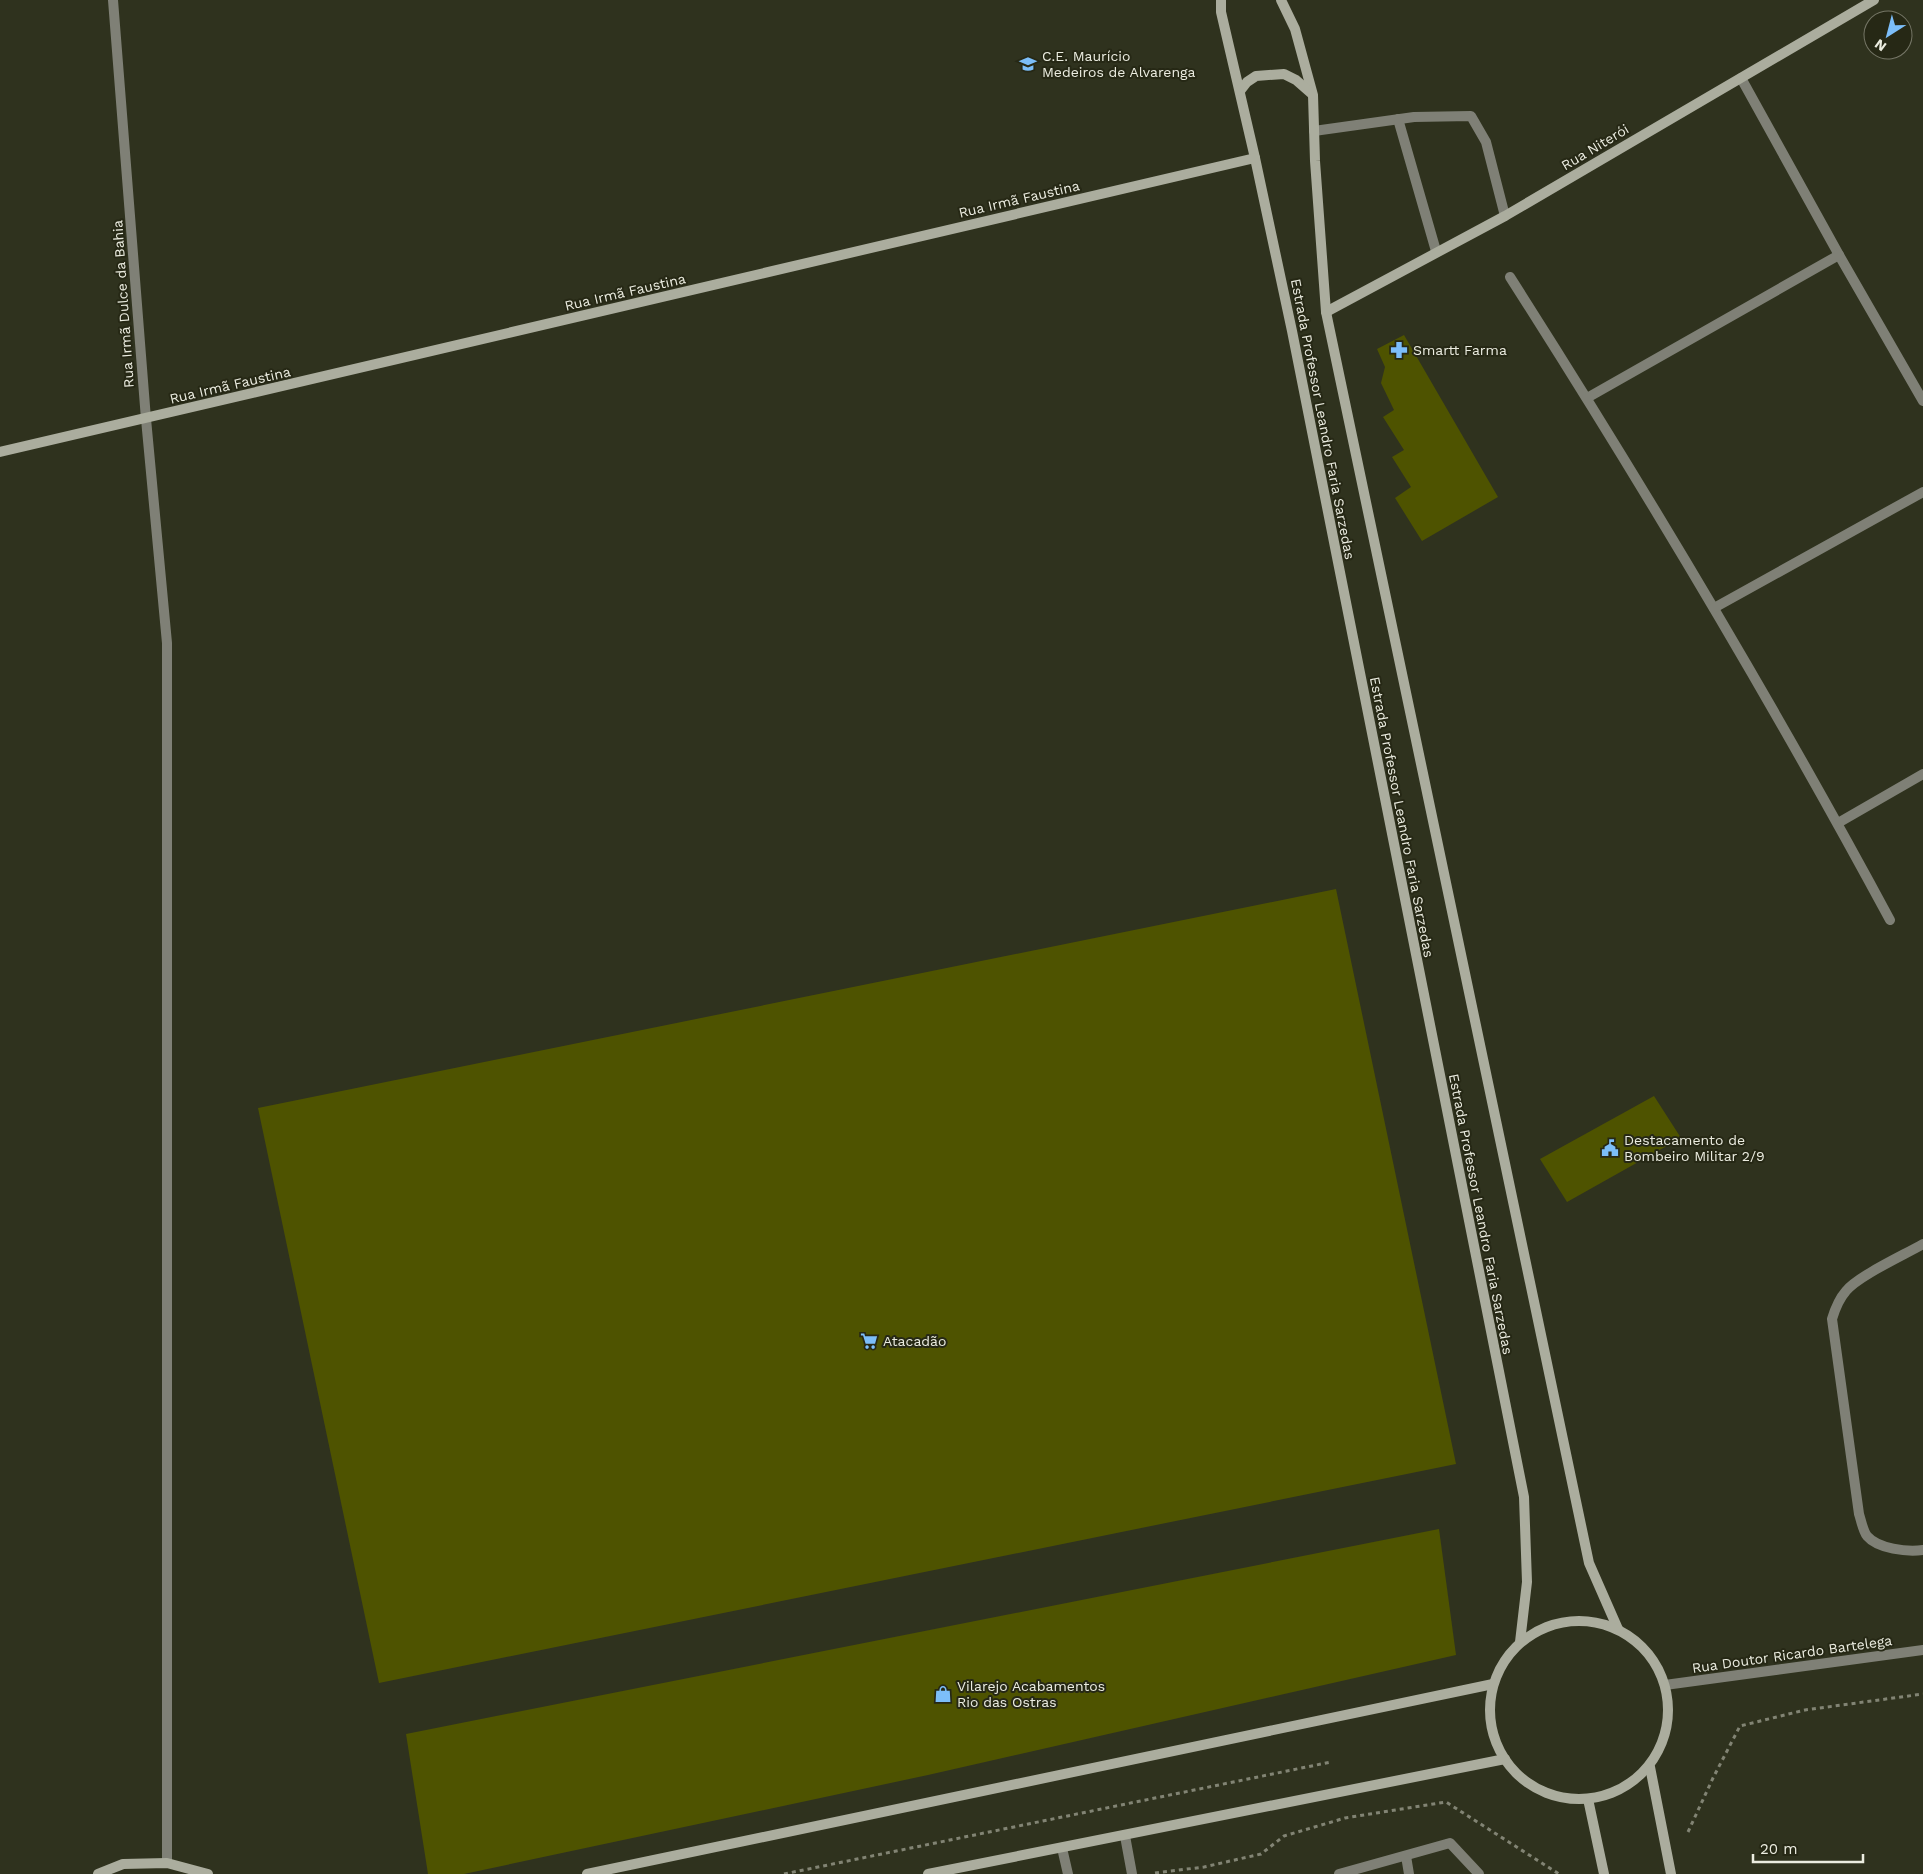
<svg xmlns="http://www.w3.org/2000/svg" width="1923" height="1874" font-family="'Work Sans',sans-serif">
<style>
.building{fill:#4e5300}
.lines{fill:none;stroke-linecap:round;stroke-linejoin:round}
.path{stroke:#828474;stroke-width:3;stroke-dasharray:4 4;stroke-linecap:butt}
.lane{stroke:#7f8076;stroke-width:10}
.street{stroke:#7f8076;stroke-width:10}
.secondary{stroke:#abad9e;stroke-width:10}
.labels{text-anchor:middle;stroke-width:4;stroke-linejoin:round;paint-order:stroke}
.poi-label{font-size:14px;fill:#ebece0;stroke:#262815;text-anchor:start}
.street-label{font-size:14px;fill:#ebece0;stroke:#262815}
</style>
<rect width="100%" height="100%" fill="#2f321e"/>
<g class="building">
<polygon points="1404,335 1498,497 1422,541 1395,498 1411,487 1392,457 1404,450 1383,417 1394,410 1381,383 1385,367 1377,349"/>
<polygon points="1336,889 1456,1464 379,1683 258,1108"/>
<polygon points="1654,1096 1681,1138 1567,1202 1540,1159"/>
<polygon points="1439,1529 1456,1655 928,1775 464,1874 428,1874 406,1734"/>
</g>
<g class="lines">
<g class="path">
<polyline points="1688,1832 1713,1778 1740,1726 1805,1710 1923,1694"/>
<polyline points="1155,1873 1204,1867 1261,1854 1284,1836 1345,1818 1446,1802 1559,1874"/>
<polyline points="784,1874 1331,1762"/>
</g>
<g class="lane">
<polyline points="1398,119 1436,251"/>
<polyline points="1314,131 1414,117 1471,116 1486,142 1505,216"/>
<polyline points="1125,1836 1132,1874"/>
<polyline points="1062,1848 1068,1874"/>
<polyline points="1406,1856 1409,1874"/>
<polyline points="1339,1874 1450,1843 1479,1874"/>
</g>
<g class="street">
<polyline points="113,0 146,419 167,643 167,1863"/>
<polyline points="1741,78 1839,255 1923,401"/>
<path d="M 1510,277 C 1644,487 1772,701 1890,920"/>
<polyline points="1587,398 1839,255"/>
<polyline points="1714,608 1923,492"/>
<polyline points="1838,823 1923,774"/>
<path d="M 1923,1244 C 1904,1255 1858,1276 1846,1291 C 1839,1299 1835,1309 1832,1319 L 1859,1514 C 1861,1520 1863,1531 1867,1536 C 1878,1549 1907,1552 1923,1550"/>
<polyline points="1665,1685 1923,1650"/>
</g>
<g class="secondary">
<polyline points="1221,0 1221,12 1255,158 1292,331 1524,1497 1527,1582 1520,1642"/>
<polyline points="1281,0 1295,29 1313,95 1315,161 1326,312 1589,1563 1618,1629"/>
<polyline points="1240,91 1247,82 1256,76 1284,74 1296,80 1312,94"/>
<polyline points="1326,312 1505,216 1874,0"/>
<polyline points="0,452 1255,158"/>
<circle cx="1579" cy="1710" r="89"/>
<polyline points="1650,1767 1671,1874"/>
<polyline points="1588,1799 1604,1874"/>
<polyline points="98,1874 123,1864 167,1863 208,1874"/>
<polyline points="587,1874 1493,1684"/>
<polyline points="928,1874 1505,1759"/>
</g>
</g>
<defs>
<g id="school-bare" transform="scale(1.35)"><path d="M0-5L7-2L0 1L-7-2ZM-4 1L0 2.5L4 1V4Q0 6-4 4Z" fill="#7cbef9" stroke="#262815" stroke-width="2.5" paint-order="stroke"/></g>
<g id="pharmacy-bare" transform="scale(1.35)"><path d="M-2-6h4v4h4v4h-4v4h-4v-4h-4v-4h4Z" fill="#7cbef9" stroke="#262815" stroke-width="2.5" paint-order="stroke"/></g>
<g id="civic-bare" transform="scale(1.35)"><path d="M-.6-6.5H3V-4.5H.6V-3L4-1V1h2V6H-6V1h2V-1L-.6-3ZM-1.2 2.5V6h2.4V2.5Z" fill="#7cbef9" stroke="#262815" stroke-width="2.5" paint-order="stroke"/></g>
<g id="supermarket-bare" transform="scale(1.35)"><path d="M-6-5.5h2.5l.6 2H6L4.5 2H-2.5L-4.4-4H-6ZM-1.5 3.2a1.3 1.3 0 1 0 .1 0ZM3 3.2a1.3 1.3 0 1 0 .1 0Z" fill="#7cbef9" stroke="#262815" stroke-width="2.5" paint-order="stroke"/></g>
<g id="shop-bare" transform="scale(1.35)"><path d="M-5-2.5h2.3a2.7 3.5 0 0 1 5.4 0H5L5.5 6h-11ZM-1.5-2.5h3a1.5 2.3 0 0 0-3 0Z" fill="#7cbef9" stroke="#262815" stroke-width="2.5" paint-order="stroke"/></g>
</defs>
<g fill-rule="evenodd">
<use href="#school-bare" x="1028" y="64"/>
<use href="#pharmacy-bare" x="1399" y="350"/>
<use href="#civic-bare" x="1610" y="1148"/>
<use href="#supermarket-bare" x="869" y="1341"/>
<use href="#shop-bare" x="943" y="1694"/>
</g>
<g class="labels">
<g class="poi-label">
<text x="1042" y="61">C.E. Maurício<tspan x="1042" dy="16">Medeiros de Alvarenga</tspan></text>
<text x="1413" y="355">Smartt Farma</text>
<text x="1624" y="1145">Destacamento de<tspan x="1624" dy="16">Bombeiro Militar 2/9</tspan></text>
<text x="883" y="1346">Atacadão</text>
<text x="957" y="1691">Vilarejo Acabamentos<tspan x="957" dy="16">Rio das Ostras</tspan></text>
</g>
<g class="street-label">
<text transform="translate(1595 147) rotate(-31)" y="5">Rua Niterói</text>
<text transform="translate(1019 199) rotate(-13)" y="5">Rua Irmã Faustina</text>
<text transform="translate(625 292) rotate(-13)" y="5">Rua Irmã Faustina</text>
<text transform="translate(123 304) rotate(-94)" y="5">Rua Irmã Dulce da Bahia</text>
<text transform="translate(230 385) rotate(-13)" y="5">Rua Irmã Faustina</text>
<text transform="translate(1323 419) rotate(79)" y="5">Estrada Professor Leandro Faria Sarzedas</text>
<text transform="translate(1402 817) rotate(79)" y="5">Estrada Professor Leandro Faria Sarzedas</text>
<text transform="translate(1481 1214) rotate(79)" y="5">Estrada Professor Leandro Faria Sarzedas</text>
<text transform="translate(1792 1654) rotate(-8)" y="5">Rua Doutor Ricardo Bartelega</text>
</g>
</g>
<g transform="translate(1888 35) rotate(216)"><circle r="24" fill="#262815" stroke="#757666"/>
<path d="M0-4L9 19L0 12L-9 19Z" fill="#7cbef9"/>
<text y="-8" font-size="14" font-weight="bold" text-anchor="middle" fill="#ebece0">N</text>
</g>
<path d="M1753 1854v8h110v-8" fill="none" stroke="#ebece0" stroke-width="2.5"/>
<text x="1760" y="1854" font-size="15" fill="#ebece0" stroke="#262815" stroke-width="4" paint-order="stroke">20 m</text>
</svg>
